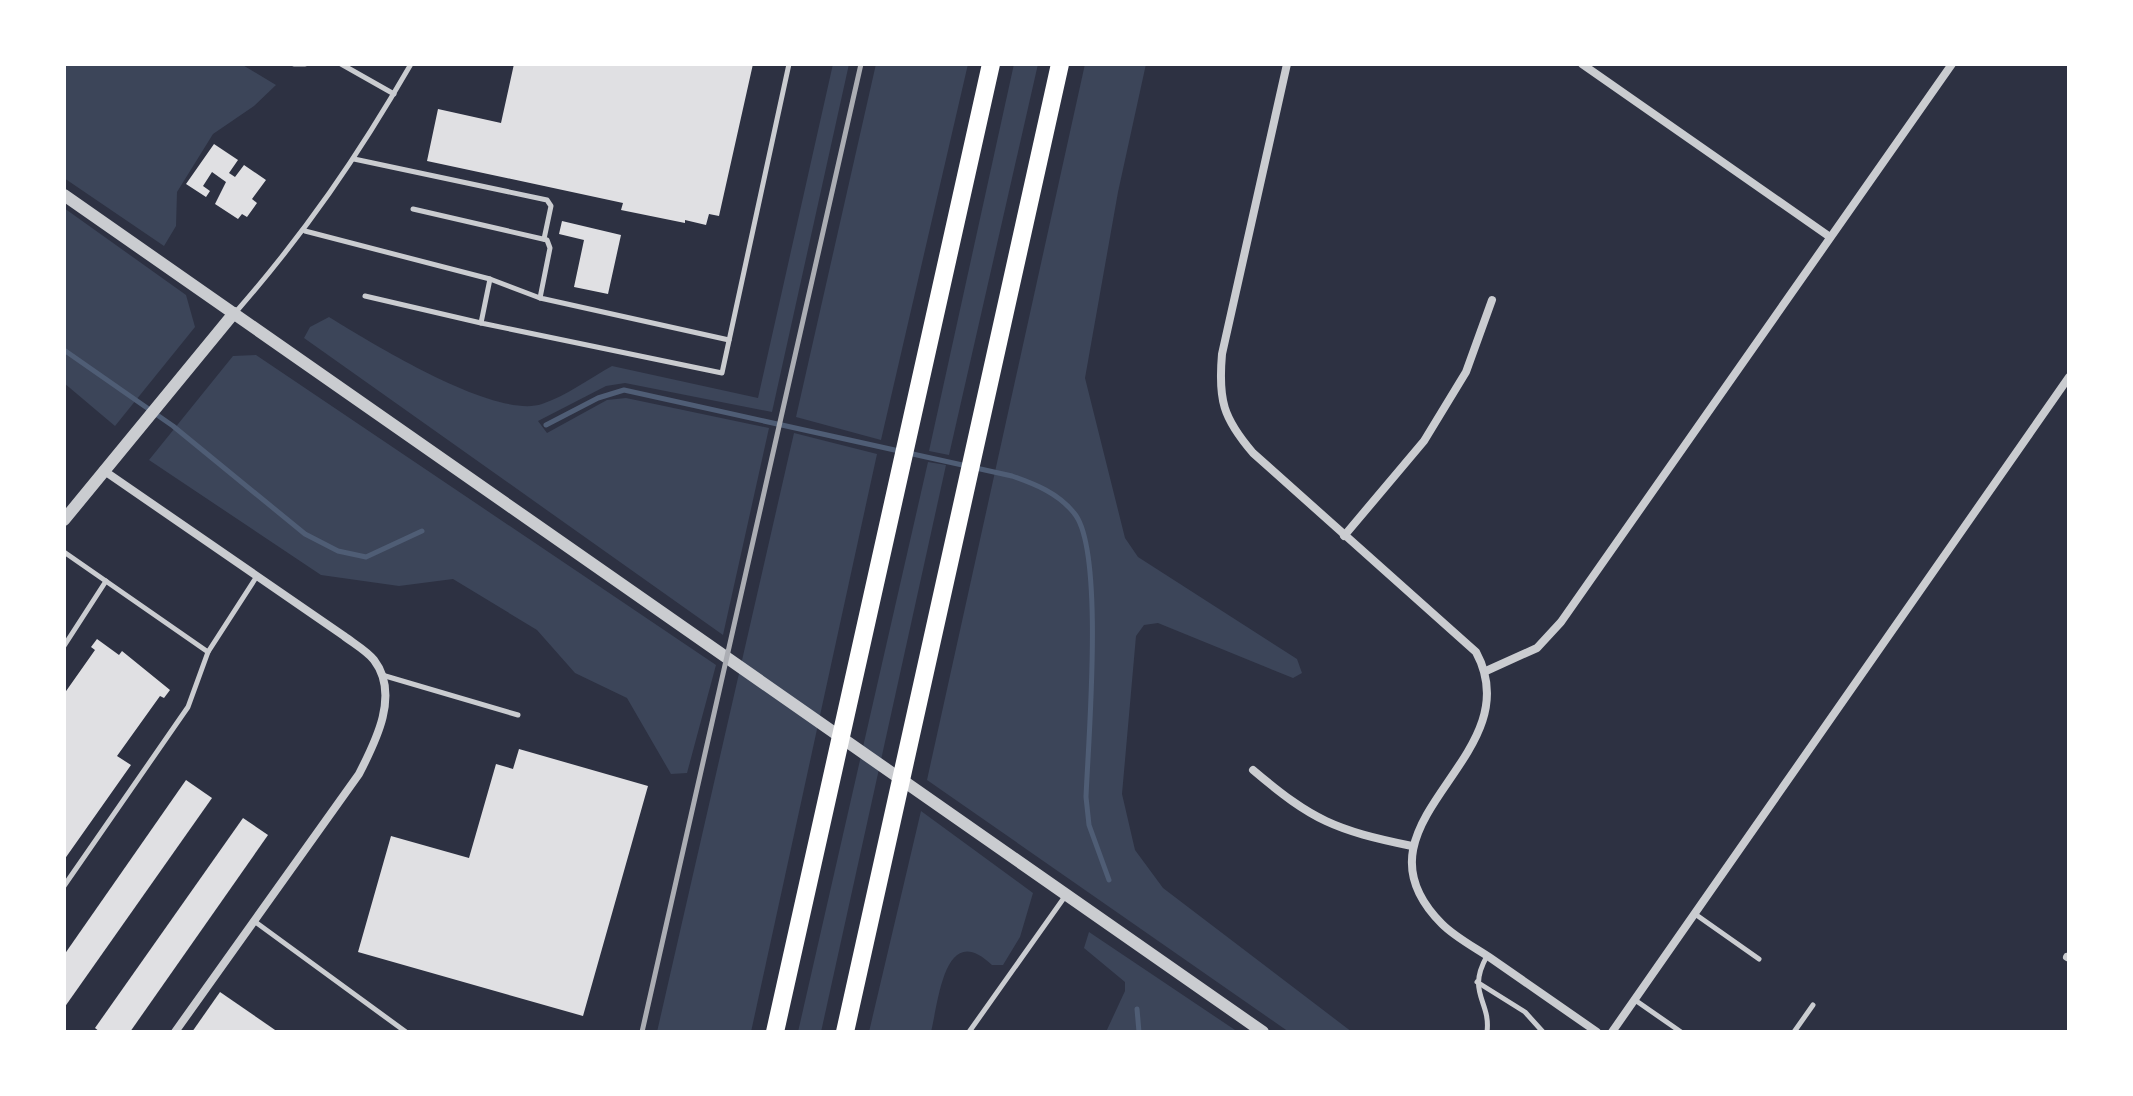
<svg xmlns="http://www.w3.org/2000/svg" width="2133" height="1096" font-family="'Roboto Condensed',sans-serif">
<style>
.green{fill:#3c4559}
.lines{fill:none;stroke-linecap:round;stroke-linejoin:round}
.stream{stroke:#4f5d75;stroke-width:5}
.building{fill:#e0e0e3}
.service{stroke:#caccd0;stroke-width:5}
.minor{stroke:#caccd0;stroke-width:8}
.tertiary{stroke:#caccd0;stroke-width:12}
.motorway{stroke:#fff;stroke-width:18}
.rail{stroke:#abadb3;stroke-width:5}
</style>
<rect width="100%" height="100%" fill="#2d3142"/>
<g class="green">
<polygon points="64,64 241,64 276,85 254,106 213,134 177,192 176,226 164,246 64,178"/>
<path d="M 833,64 L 849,64 L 772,412 L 625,383 L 606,386 L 538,421 L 547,433 L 607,400 L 626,398 L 769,428 L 723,635 L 304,338 L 310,327 L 329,317 C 370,342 495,420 542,404 C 566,396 590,378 612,366 L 758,398 Z"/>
<polygon points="876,64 968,64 881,440 796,417"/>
<polygon points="1014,64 1038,64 949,455 929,451"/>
<polygon points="1085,64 1146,64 1118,192 1085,378 1125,538 1138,557 1297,659 1302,673 1293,678 1158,623 1144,625 1136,636 1122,794 1135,850 1163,888 1352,1032 1289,1032 927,780"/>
<polygon points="64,208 186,295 195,327 115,426 64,383"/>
<polygon points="256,355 716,665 687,773 671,774 627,698 575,673 537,630 453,579 399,586 321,575 149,460 233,356"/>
<polygon points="794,433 877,454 751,1032 657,1032"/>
<polygon points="928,462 946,465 821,1032 798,1032"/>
<path d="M 921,811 L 1033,893 L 1020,937 L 1003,965 L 992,965 C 945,920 939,999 931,1032 L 869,1032 Z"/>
<polygon points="1089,932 1238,1032 1106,1032 1125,991 1125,982 1084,948"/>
</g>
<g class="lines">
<g class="stream">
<polyline points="64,350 173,426 305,534 338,551 366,557 422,531"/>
<path d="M 546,425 L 598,398 L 624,390 L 1012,476 C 1035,484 1058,493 1074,513 C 1105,549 1088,743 1086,797 L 1089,825 L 1109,880"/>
<polyline points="1137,1009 1139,1032"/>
</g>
</g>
<g class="building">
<polygon points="514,64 753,64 719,216 709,214 706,225 685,220 685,223 621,210 623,203 427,161 438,109 501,123"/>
<polygon points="214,144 238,160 229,173 235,177 244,165 266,180 252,199 257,203 247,217 242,214 238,219 215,204 226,182 212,172 203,186 210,191 206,197 186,184"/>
<polygon points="562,221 621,235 608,294 574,287 584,240 559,234"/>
<polygon points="97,639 119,655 122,651 170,690 164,698 160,696 117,756 131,765 64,860 64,694 95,650 91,647"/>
<polygon points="519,749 648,786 583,1016 358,952 391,836 469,858 496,764 513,769"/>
<polygon points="186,780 212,798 64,1008 64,955"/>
<polygon points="243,818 268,835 130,1032 100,1032 95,1028"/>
<polygon points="220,992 278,1032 192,1032"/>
</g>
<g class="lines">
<g class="service">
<polyline points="294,64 305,64"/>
<polyline points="341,64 394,94"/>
<polyline points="354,159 547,200 551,206 544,239"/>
<polyline points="413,209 547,240 550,248 540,298 729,340"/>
<polyline points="305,231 490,279 481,323 722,373 789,64"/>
<polyline points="490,279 540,298"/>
<polyline points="365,296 481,323"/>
<path d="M 235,313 C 305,233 358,156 411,64"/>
<polyline points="64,552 208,652 257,576"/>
<polyline points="64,646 106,581"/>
<polyline points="382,675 518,715"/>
<polyline points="64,886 188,707 208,652"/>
<polyline points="1695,914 1759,959"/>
<polyline points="254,921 406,1032"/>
<path d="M 1487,956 C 1466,993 1491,1001 1487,1032"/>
<polyline points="1477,982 1525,1012 1543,1032"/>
<polyline points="1635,1000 1681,1032"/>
<polyline points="969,1032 1066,895"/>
<polyline points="1794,1032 1813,1005"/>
</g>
<g class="minor">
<path d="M 1287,64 L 1222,354 C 1218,400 1223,418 1253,453 L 1476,652 C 1534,759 1340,822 1442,924 C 1456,938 1476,948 1492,959 C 1527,983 1562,1008 1597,1032"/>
<polyline points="1582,64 1830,237"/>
<path d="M 103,470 L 344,636 C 353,643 367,651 374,660 C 400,694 376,741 359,774 L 175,1032"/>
<polyline points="1344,536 1424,441 1466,372 1492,300"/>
<polyline points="1486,671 1537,648 1561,622 1952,64"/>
<path d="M 1253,770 C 1313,821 1335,830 1412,846"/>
<polyline points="2067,957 2069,958"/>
<polyline points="1612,1032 2069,377"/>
</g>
<g class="tertiary">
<polyline points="64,195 1263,1032"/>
<polyline points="64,520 234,313"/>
</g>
<g class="motorway">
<polyline points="775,1032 991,64"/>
<polyline points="845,1032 1060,64"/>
</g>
<polyline class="rail" points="642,1032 861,64"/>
</g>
<rect width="2133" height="1096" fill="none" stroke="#ffffff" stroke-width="132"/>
</svg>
